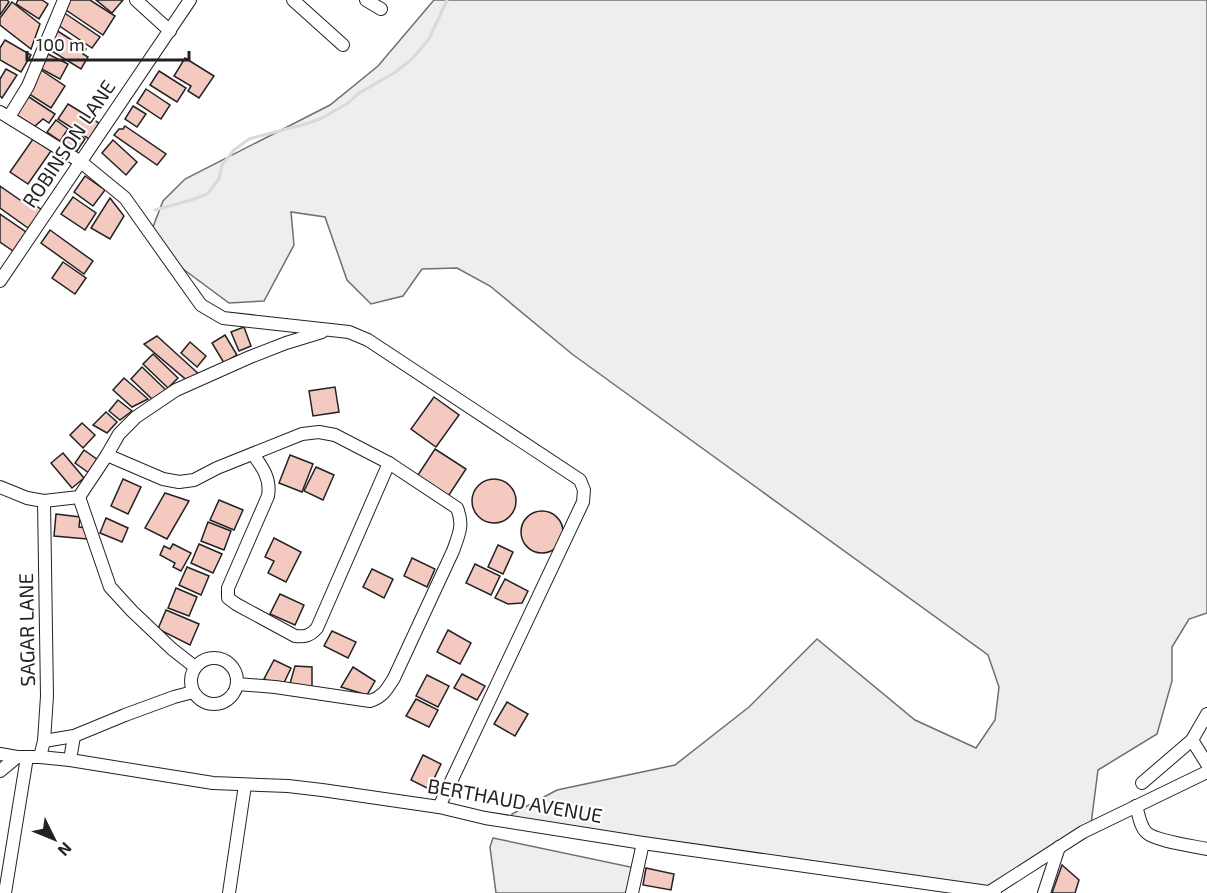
<svg xmlns="http://www.w3.org/2000/svg" width="1207" height="893" font-family="'Exo 2',sans-serif">
<style>
.green{fill:#eee;stroke:#6f6f6f;stroke-width:1.5}
.lines{fill:none;stroke-linecap:round;stroke-linejoin:round}
.stream{stroke:#d9d9d9;stroke-width:3}
.building{fill:#f3c9c0;stroke:#222;stroke-width:1.5}
.minor-casing{stroke:#222;stroke-width:14}
.minor{stroke:#fff;stroke-width:12}
.labels{text-anchor:middle;stroke-width:4.5;stroke-linejoin:round;paint-order:stroke}
.street-label{font-size:20px;fill:#222;stroke:#fff}
</style>
<rect width="100%" height="100%" fill="#fff"/>
<g class="green">
<polygon points="434,0 1207,0 1207,613 1189,619 1172,647 1172,681 1157,734 1098,770 1091,824 989,891 510,822 512,814 557,790 675,765 749,707 817,639 915,720 976,748 995,720 999,687 988,655 572,354 490,286 457,268 422,269 403,296 371,304 347,280 325,217 291,212 294,245 264,301 229,303 175,263 151,232 163,201 185,179 330,105 378,66"/>
<polygon points="493,838 640,869 632,893 496,893 490,847"/>
</g>
<g class="lines">
<polyline class="stream" points="155,210 191,200 207,194 219,179 222,165 234,150 249,139 309,123 324,117 348,103 359,93 394,73 411,60 429,39 447,0"/>
</g>
<g class="building">
<polygon points="0,0 7,0 9,2 0,15"/>
<polygon points="18,0 42,0 48,4 39,19 16,4"/>
<polygon points="68,0 90,0 115,16 103,35 63,8"/>
<polygon points="96,0 123,0 112,13"/>
<polygon points="12,2 40,24 31,49 0,25 0,18"/>
<polygon points="63,12 100,37 92,48 58,25"/>
<polygon points="56,30 86,49 83,54 88,57 81,69 45,47"/>
<polygon points="5,40 31,55 21,72 0,60 0,48"/>
<polygon points="46,53 68,64 60,79 38,67"/>
<polygon points="185,58 214,76 199,98 188,91 191,86 174,76"/>
<polygon points="6,69 17,75 2,98 0,96 0,79"/>
<polygon points="41,70 65,86 51,108 26,92"/>
<polygon points="159,71 186,88 177,102 150,85"/>
<polygon points="146,89 170,105 161,119 137,103"/>
<polygon points="26,95 55,114 49,123 43,119 34,127 14,113"/>
<polygon points="68,104 99,123 89,139 58,119"/>
<polygon points="133,106 146,114 137,127 125,119"/>
<polygon points="56,120 68,129 60,141 47,132"/>
<polygon points="125,126 166,154 157,165 114,135 119,129 123,129"/>
<polygon points="73,130 85,139 77,151 64,143"/>
<polygon points="33,139 51,151 28,184 10,172"/>
<polygon points="113,140 137,162 126,175 102,153"/>
<polygon points="85,176 105,190 93,206 74,192"/>
<polygon points="0,186 23,202 25,198 42,210 28,228 0,208"/>
<polygon points="73,197 96,213 85,230 61,214"/>
<polygon points="110,198 124,216 110,239 91,228"/>
<polygon points="0,214 26,232 13,251 0,242"/>
<polygon points="50,230 93,261 84,274 41,243"/>
<polygon points="63,262 86,278 75,294 52,278"/>
<polygon points="244,327 251,346 239,351 231,332"/>
<polygon points="225,335 237,355 224,363 212,343"/>
<polygon points="157,336 201,376 189,382 144,344"/>
<polygon points="190,342 206,356 197,367 181,353"/>
<polygon points="153,354 178,378 168,388 143,364"/>
<polygon points="142,367 167,391 152,399 131,379"/>
<polygon points="124,378 148,399 132,407 113,390"/>
<polygon points="335,387 339,412 313,416 309,391"/>
<polygon points="434,397 459,415 436,447 411,429"/>
<polygon points="118,400 132,411 120,420 109,411"/>
<polygon points="106,412 117,422 107,433 93,425"/>
<polygon points="82,423 95,435 83,448 70,435"/>
<polygon points="435,449 466,469 447,498 416,478"/>
<polygon points="84,450 98,460 89,473 75,463"/>
<polygon points="63,453 84,478 72,488 51,463"/>
<polygon points="290,455 313,464 302,492 279,483"/>
<polygon points="316,467 334,475 323,500 304,491"/>
<polygon points="123,479 141,487 128,514 111,506"/>
<circle cx="494" cy="501" r="22"/>
<polygon points="165,493 189,501 167,539 145,528"/>
<polygon points="219,500 243,510 234,530 210,520"/>
<circle cx="542" cy="532" r="21"/>
<polygon points="56,514 80,517 79,527 88,528 87,539 54,536"/>
<polygon points="106,518 128,528 122,542 100,533"/>
<polygon points="208,522 231,531 224,550 201,541"/>
<polygon points="274,538 301,552 286,582 268,573 274,561 265,557"/>
<polygon points="173,544 191,553 181,571 173,567 175,563 160,555 164,546 170,549"/>
<polygon points="199,544 222,554 213,573 191,563"/>
<polygon points="498,545 513,552 503,574 488,567"/>
<polygon points="412,558 435,569 427,587 404,576"/>
<polygon points="475,564 500,576 491,595 466,583"/>
<polygon points="187,567 209,576 201,595 179,585"/>
<polygon points="372,569 393,579 384,598 363,587"/>
<polygon points="505,579 528,591 522,603 508,604 495,598"/>
<polygon points="176,588 197,597 189,616 168,608"/>
<polygon points="280,594 304,605 295,625 270,614"/>
<polygon points="166,610 199,624 190,645 158,629"/>
<polygon points="448,630 471,643 460,664 437,652"/>
<polygon points="332,631 356,642 348,658 324,646"/>
<polygon points="274,660 291,668 282,687 264,679"/>
<polygon points="295,666 312,667 312,687 289,687"/>
<polygon points="353,667 375,681 367,695 341,687"/>
<polygon points="462,674 485,686 477,700 454,688"/>
<polygon points="427,675 449,686 438,707 416,696"/>
<polygon points="416,699 438,710 429,727 406,716"/>
<polygon points="507,702 528,714 515,736 494,724"/>
<polygon points="423,755 441,764 429,789 411,780"/>
<polygon points="1062,865 1079,880 1075,893 1052,893"/>
<polygon points="646,868 674,874 671,890 643,885"/>
</g>
<g class="lines">
<g class="minor-casing">
<g id="minor">
<polyline points="136,0 170,31"/>
<polyline points="293,0 343,45"/>
<polyline points="366,0 381,9"/>
<polyline points="0,112 81,162 125,198 201,305 223,318 349,332 368,340 580,480 584,490 583,502 439,807"/>
<polyline points="9,117 28,86 64,0"/>
<polyline points="0,281 190,0"/>
<path d="M 253,454 C 263,468 271,479 268,496 L 228,588 L 228,598 L 236,604 L 295,636 C 305,637 310,636 317,628 L 389,463"/>
<path d="M 107,455 L 163,479 L 179,482 L 194,480 L 217,468 L 302,434 L 319,432 L 335,435 L 389,463 L 457,508 C 464,525 459,534 453,551 L 394,678 C 387,689 383,697 370,701 L 275,687 L 237,684"/>
<polyline points="0,487 27,498 44,501 79,497 107,455 119,434 136,417 176,390 250,357 286,343 322,332"/>
<polyline points="79,497 110,587 132,611 172,649 195,667"/>
<circle cx="214" cy="681" r="23"/>
<polyline points="1207,714 1192,740 1207,764"/>
<polyline points="44,741 74,736 125,715 174,697 193,692"/>
<polyline points="0,754 17,757 40,757 70,760 213,783 288,786 322,790 439,807 485,818 643,843 995,893"/>
<polyline points="40,757 44,741 47,696 44,501"/>
<polyline points="70,760 74,736"/>
<polyline points="0,771 17,757"/>
<polyline points="1142,783 1192,740"/>
<path d="M 1136,806 C 1139,815 1140,827 1147,833 C 1156,841 1194,846 1207,849"/>
<polyline points="5,893 27,757"/>
<polyline points="229,893 245,785"/>
<polyline points="632,893 643,843"/>
<polyline points="988,893 1083,832 1207,772"/>
<polyline points="1044,893 1059,847"/>
</g>
</g>
<use href="#minor" class="minor"/>
</g>
<g class="labels">
<g class="street-label">
<text transform="translate(69 144) rotate(-56)" y="7">ROBINSON LANE</text>
<text transform="translate(27 630) rotate(-91)" y="7">SAGAR LANE</text>
<text transform="translate(515 801) rotate(10)" y="7">BERTHAUD AVENUE</text>
</g>
</g>
<g transform="translate(54 839) rotate(133)" stroke="#ffffff" stroke-width="4.5" paint-order="stroke">
<path d="M0-4.5L10 22L0 15L-10 22Z" fill="#222222"/>
<text y="-9" font-size="16" font-weight="bold" text-anchor="middle" fill="#222222">N</text>
</g>
<path d="M27 51v9h162v-9" fill="none" stroke="#222222" stroke-width="3"/>
<text x="36" y="51" font-size="18" fill="#222222" stroke="#ffffff" stroke-width="4.5" paint-order="stroke">100 m</text>
</svg>
